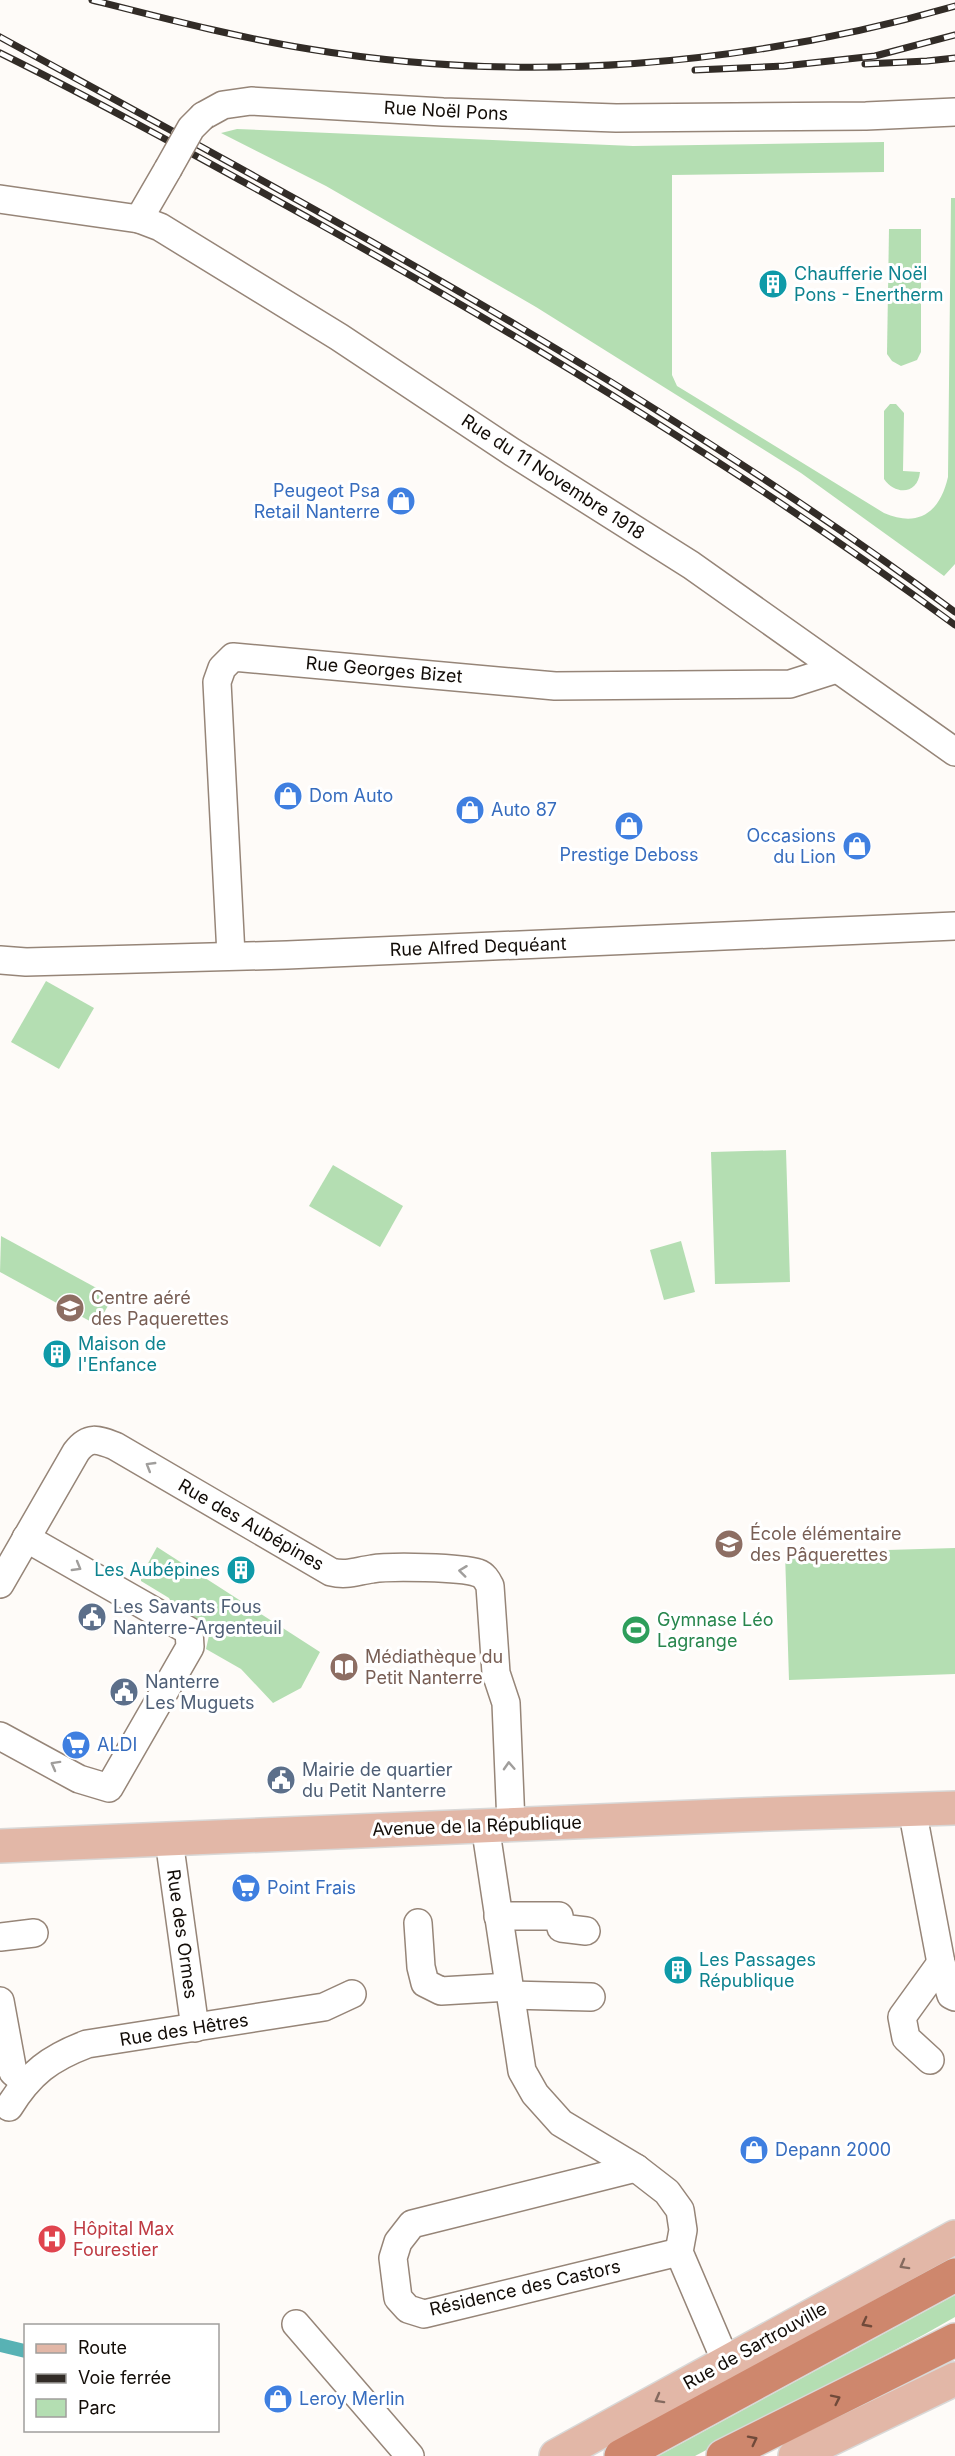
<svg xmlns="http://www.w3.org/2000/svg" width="955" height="2456" font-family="Inter,sans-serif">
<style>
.green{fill:#b4deb2}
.water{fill:#58b2b4}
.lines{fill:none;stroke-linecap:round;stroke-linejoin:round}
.minor-casing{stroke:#968578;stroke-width:30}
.major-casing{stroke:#d9d8d7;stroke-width:36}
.highway-casing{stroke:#d9d8d7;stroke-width:36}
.minor{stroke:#fff;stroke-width:27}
.major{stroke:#e2b7a7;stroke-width:33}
.highway{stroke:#ce876d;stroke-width:33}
.rail-casing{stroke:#322c27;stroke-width:7}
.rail{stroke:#fff;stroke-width:4.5;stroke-dasharray:14;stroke-linecap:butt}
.minor-bridge-casing{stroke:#968578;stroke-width:30;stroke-linecap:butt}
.minor-bridge{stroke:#fff;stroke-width:27}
.oneway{stroke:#a09e9c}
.oneway2{stroke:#846a5f}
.oneway3{stroke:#704a3a}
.labels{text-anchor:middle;stroke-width:6;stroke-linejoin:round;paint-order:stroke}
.street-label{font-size:18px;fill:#120c07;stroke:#fff}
.culture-label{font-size:18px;fill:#0d838f;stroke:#fff;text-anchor:start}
.shop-label{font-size:18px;fill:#366cbe;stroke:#fff;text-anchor:start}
.education-label{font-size:18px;fill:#785e54;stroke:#fff;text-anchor:start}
.service-label{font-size:18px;fill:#4e5e75;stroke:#fff;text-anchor:start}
.leisure-label{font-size:18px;fill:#27864d;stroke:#fff;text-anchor:start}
.health-label{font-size:18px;fill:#be3a42;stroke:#fff;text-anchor:start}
</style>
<rect width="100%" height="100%" fill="#fefbf8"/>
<g class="green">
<path d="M 237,129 L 633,146 L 884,142 L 884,172 L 672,175 L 672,375 L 677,386 L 682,389 L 884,513 C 919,528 940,512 948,477 L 951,198 L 955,198 L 955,564 L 944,576 L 801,473 L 536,307 L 326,186 L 221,133 Z"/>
<polygon points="889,229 921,229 921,352 917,360 901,366 892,361 887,354"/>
<path d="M 890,404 L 896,404 L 904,413 L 903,471 L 920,472 C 918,494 896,496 884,479 L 884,411 Z"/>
<polygon points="46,981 94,1008 59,1069 11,1042"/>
<polygon points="786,1150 790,1282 715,1284 711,1152"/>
<polygon points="333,1165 403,1206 380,1247 309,1206"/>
<polygon points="1,1236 113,1297 97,1325 0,1272"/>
<polygon points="681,1241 695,1292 664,1300 650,1250"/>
<polygon points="157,1547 320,1652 301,1688 273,1703 241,1669 206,1649 212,1622 201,1621 172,1604 169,1598 141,1581 141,1576"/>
<polygon points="955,1548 955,1674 789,1680 785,1553"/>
<polygon points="955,2295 955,2317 925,2334 695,2456 658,2456"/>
</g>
<polygon class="water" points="0,2338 25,2344 25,2358 0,2352"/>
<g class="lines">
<g class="minor-casing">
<g id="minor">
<polyline points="203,116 223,105 251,101 443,112 616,118 866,116 955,112"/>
<polyline points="0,199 139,219 160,227 339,337 512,452 691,565 955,752"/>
<polyline points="139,219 168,169"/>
<polyline points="231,955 217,682 222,668 233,657 555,686 790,684 837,669"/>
<polyline points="0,960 26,962 287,955 955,926"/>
<path d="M 0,1584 L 76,1452 C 88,1436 97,1439 115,1446 L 331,1572 C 347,1576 357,1571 372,1569 C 389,1566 462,1567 478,1573 C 484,1575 487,1580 490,1586 L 496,1673 L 506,1703 L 511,1824"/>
<polyline points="0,1736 79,1779 109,1788 190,1647 189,1631 26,1538"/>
<polyline points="912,1809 941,1963 951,1995 955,1997"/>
<polyline points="485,1825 522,2071 535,2094 561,2123 636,2168 667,2192 680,2210 683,2230 679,2252 726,2362"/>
<polyline points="169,1840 195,2028"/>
<polyline points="498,1916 559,1916 561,1928 586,1931"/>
<polyline points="418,1923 421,1967 425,1983 441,1991 509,1987"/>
<polyline points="0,1937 34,1933"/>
<polyline points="510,1995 591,1997"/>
<polyline points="0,2001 13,2072 26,2083"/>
<polyline points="930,2060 906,2038 902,2017 941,1963"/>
<path d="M 9,2107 C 30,2073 50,2058 87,2044 L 324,2007 L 352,1994"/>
<polyline points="636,2168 412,2224 398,2242 393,2258 398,2298 408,2309 424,2314 679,2252"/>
<polyline points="296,2324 410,2456"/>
</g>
</g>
<g class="major-casing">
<g id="major">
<polyline points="0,1846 742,1815 955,1808"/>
<polyline points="556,2456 955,2237"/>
<polyline points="795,2456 955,2379"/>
</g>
</g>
<g class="highway-casing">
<g id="highway">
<polyline points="621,2456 955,2275"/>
<polyline points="723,2456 955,2340"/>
</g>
</g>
<use href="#minor" class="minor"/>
<use href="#major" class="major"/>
<use href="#highway" class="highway"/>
<g class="rail-casing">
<g id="rail">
<path d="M 92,0 C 163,18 235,37 309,49 C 525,85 745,66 955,6"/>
<path d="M 0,37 C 326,215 655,390 955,612"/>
<path d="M 0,53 C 107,106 211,164 316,222 C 536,345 752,476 955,625"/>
<polyline points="865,64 927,61 955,58"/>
<polyline points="695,70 784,66 875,56 955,35"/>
</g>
</g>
<use href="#rail" class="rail"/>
<g class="minor-bridge-casing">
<polyline id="minor-bridge" points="168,169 191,128 203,116"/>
</g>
<use href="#minor-bridge" class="minor-bridge"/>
</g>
<defs><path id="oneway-chevron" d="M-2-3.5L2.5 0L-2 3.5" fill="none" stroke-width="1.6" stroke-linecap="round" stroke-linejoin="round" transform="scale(1.5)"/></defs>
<g class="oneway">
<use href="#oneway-chevron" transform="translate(150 1466) rotate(-149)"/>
<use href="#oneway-chevron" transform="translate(77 1567) rotate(30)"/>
<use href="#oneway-chevron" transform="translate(463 1571) rotate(-173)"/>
<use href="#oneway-chevron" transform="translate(55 1765) rotate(-151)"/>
<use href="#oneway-chevron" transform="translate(509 1766) rotate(-93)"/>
</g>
<g class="oneway2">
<use href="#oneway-chevron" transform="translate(904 2265) rotate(151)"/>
<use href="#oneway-chevron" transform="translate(659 2399) rotate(151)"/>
</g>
<g class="oneway3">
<use href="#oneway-chevron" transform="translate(866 2323) rotate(152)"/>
<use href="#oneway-chevron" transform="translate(836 2399) rotate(-26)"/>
<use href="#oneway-chevron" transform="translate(753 2440) rotate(-27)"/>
</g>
<defs>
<g id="building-disc" transform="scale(1.5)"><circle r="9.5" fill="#0f9aa8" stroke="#fff"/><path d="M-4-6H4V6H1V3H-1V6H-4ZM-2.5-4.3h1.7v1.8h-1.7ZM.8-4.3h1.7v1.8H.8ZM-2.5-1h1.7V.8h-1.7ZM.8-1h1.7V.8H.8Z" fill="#fff"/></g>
<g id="shop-disc" transform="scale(1.5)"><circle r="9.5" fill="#3f7fe0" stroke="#fff"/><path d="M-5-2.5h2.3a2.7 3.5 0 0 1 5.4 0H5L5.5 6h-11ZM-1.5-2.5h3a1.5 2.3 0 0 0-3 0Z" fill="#fff"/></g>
<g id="school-disc" transform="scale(1.5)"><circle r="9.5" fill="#8d6e63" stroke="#fff"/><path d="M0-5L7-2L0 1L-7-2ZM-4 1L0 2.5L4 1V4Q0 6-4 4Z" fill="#fff"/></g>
<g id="civic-disc" transform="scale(1.5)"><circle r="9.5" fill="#5c6f8a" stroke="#fff"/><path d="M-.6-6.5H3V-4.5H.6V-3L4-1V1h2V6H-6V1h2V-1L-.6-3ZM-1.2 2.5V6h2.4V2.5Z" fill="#fff"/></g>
<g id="stadium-disc" transform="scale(1.5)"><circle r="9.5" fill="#2e9e5b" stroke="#fff"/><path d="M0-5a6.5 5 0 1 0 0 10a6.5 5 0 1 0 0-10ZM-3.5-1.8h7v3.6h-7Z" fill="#fff"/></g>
<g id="library-disc" transform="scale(1.5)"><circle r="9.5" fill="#8d6e63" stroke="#fff"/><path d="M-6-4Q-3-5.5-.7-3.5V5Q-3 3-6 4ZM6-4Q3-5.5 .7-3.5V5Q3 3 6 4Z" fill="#fff"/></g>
<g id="supermarket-disc" transform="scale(1.5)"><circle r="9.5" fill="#3f7fe0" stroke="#fff"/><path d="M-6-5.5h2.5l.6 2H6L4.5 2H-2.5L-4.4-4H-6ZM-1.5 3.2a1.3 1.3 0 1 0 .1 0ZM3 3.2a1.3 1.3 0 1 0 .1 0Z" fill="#fff"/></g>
<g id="hospital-disc" transform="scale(1.5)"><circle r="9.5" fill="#e0444e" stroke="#fff"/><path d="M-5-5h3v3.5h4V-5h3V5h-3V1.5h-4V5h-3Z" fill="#fff"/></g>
</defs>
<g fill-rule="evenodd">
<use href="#building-disc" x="773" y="284"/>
<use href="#shop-disc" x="401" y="501"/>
<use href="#shop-disc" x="288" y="796"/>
<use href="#shop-disc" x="470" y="810"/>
<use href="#shop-disc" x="629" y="826"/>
<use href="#shop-disc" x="857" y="846"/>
<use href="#school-disc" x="70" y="1308"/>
<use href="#building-disc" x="57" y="1354"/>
<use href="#school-disc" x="729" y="1544"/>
<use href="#building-disc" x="241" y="1570"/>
<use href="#civic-disc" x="92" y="1617"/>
<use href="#stadium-disc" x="636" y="1630"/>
<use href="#library-disc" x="344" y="1667"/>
<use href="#civic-disc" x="124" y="1692"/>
<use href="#supermarket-disc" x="76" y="1745"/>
<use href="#civic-disc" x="281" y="1780"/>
<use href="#supermarket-disc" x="246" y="1888"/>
<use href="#building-disc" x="678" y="1970"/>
<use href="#shop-disc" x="754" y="2150"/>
<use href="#hospital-disc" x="52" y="2239"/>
<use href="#shop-disc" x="278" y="2399"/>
</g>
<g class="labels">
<g class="street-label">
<text transform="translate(446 111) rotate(3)" y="6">Rue Noël Pons</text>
<text transform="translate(553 477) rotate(33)" y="6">Rue du 11 Novembre 1918</text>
<text transform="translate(384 670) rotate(5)" y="6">Rue Georges Bizet</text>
<text transform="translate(478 947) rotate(-2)" y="6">Rue Alfred Dequéant</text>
<text transform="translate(251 1525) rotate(30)" y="6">Rue des Aubépines</text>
<text transform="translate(477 1826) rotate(-2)" y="6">Avenue de la République</text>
<text transform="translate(182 1934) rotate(82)" y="6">Rue des Ormes</text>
<text transform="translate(184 2030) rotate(-9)" y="6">Rue des Hêtres</text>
<text transform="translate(525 2288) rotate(-13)" y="6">Résidence des Castors</text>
<text transform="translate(755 2346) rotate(-29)" y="6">Rue de Sartrouville</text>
</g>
<g class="culture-label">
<text x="794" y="280">Chaufferie Noël<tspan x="794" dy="21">Pons - Enertherm</tspan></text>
<text x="78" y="1350">Maison de<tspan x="78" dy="21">l'Enfance</tspan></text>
<text x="220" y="1576" text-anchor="end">Les Aubépines</text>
<text x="699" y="1966">Les Passages<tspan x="699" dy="21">République</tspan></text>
</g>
<g class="shop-label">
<text x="380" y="497" text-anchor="end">Peugeot Psa<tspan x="380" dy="21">Retail Nanterre</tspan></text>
<text x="309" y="802">Dom Auto</text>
<text x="491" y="816">Auto 87</text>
<text x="836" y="842" text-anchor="end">Occasions<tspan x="836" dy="21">du Lion</tspan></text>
<text x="629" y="861" text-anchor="middle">Prestige Deboss</text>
<text x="97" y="1751">ALDI</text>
<text x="267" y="1894">Point Frais</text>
<text x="775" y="2156">Depann 2000</text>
<text x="299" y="2405">Leroy Merlin</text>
</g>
<g class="education-label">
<text x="91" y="1304">Centre aéré<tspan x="91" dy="21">des Paquerettes</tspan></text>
<text x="750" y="1540">École élémentaire<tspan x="750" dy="21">des Pâquerettes</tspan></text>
<text x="365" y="1663">Médiathèque du<tspan x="365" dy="21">Petit Nanterre</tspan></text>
</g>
<g class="service-label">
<text x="113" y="1613">Les Savants Fous<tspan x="113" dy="21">Nanterre-Argenteuil</tspan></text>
<text x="145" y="1688">Nanterre<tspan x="145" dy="21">Les Muguets</tspan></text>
<text x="302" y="1776">Mairie de quartier<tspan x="302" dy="21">du Petit Nanterre</tspan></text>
</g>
<g class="leisure-label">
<text x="657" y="1626">Gymnase Léo<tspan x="657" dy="21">Lagrange</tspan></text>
</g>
<g class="health-label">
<text x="73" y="2235">Hôpital Max<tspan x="73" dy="21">Fourestier</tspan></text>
</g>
</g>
<rect x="24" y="2324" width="195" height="108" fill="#ffffff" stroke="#a09e9c" stroke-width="1.5"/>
<rect x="36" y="2344" width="30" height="9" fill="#e2b7a7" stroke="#a09e9c" stroke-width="1.5"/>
<text x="78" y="2354" font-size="18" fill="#120c07">Route</text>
<rect x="36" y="2374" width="30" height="9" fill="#322c27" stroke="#a09e9c" stroke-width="1.5"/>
<text x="78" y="2384" font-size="18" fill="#120c07">Voie ferrée</text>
<rect x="36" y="2399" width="30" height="18" fill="#b4deb2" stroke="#a09e9c" stroke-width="1.5"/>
<text x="78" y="2414" font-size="18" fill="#120c07">Parc</text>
</svg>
